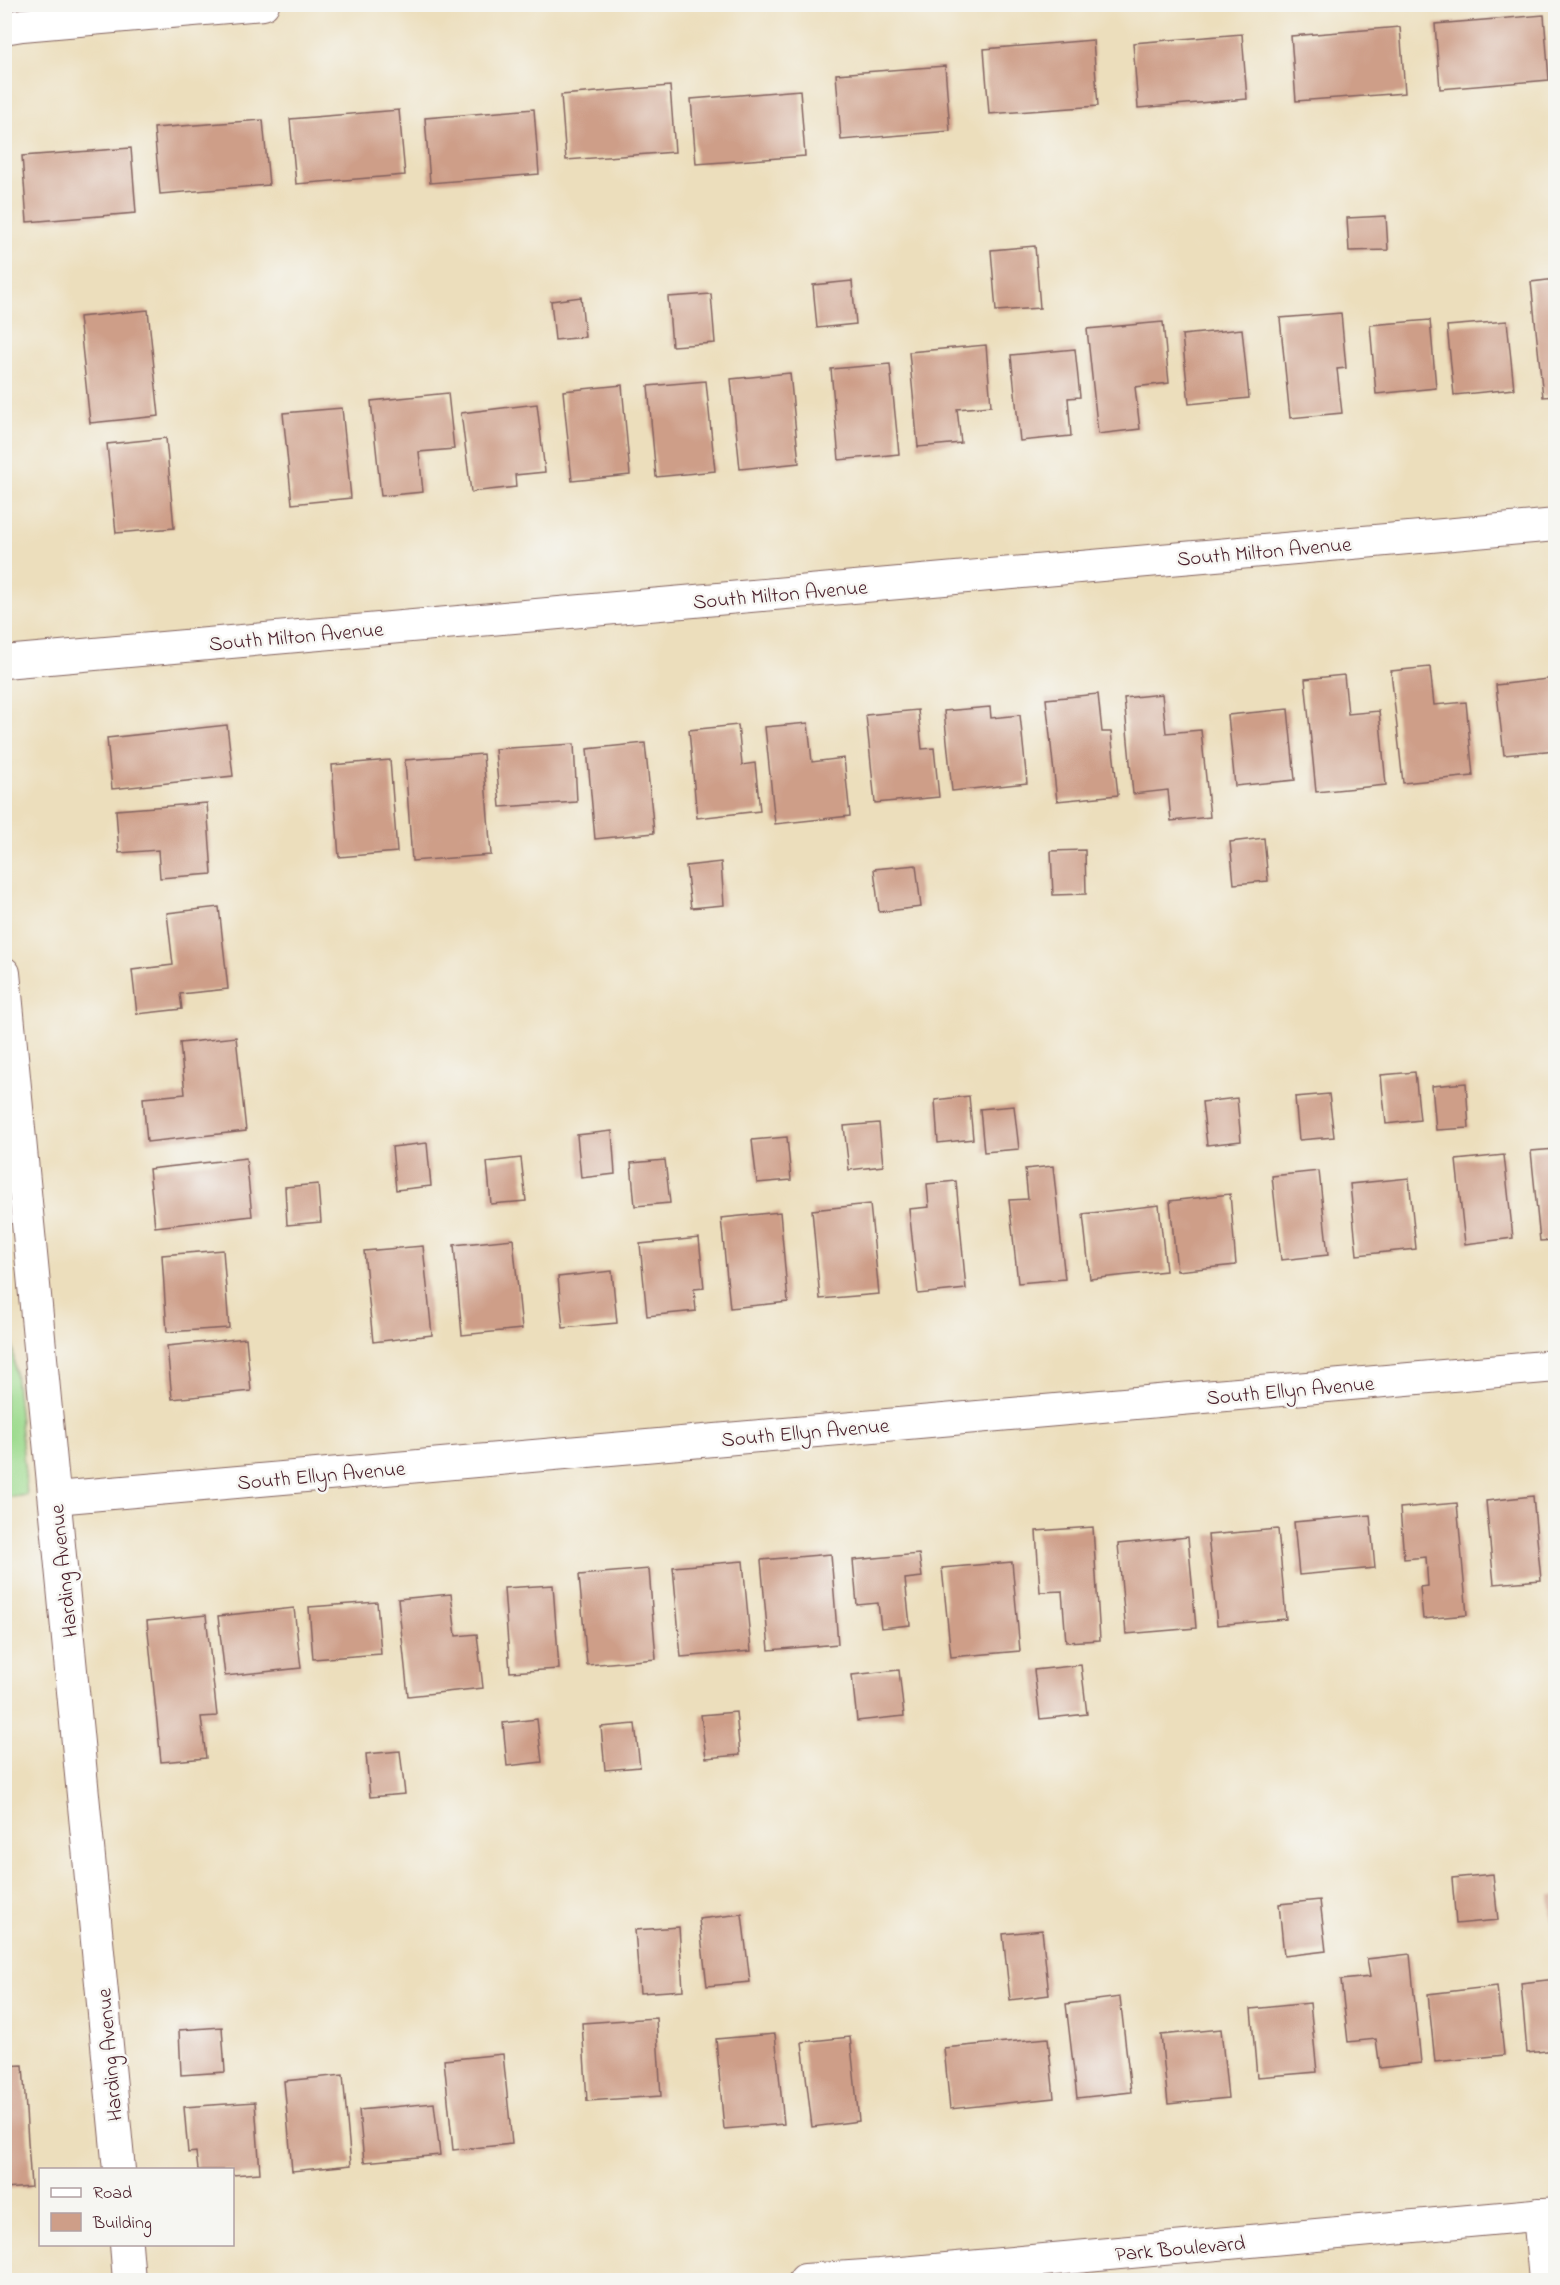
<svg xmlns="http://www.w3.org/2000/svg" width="1560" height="2285" font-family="'Indie Flower',sans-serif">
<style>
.green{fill:#9edb8f;stroke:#747d5d;stroke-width:1.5}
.building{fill:#ce9e88}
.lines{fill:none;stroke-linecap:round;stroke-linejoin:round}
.minor-casing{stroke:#83625e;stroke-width:34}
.path{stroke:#83625e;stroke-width:4;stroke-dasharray:1.5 4.5;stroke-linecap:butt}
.minor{stroke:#fff;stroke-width:32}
.labels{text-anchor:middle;stroke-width:5;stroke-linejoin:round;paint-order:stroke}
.street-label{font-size:21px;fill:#4a1f2b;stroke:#f6f6f2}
</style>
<rect width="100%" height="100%" fill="#f6f6f2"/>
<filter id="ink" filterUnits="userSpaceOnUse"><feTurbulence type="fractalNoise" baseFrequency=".0167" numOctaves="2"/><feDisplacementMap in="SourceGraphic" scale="12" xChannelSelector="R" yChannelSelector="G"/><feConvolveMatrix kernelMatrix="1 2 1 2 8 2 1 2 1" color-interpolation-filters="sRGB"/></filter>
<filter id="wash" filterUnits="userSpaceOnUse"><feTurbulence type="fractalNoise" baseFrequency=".008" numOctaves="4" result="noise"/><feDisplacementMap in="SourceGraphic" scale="24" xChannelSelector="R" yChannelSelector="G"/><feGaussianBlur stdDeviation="1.35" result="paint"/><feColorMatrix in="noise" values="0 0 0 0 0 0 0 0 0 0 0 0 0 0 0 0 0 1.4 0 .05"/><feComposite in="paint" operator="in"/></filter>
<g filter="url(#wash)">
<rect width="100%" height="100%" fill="#ecdebc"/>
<polygon class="green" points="5,1267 27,1495 5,1498 4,1498"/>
<g id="blocks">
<g class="building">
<polygon points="1544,15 1549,80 1440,89 1435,24"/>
<polygon points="1400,27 1405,93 1296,101 1291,36"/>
<polygon points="1242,34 1247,99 1138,108 1133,43"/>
<polygon points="1093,40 1098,106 989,114 984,49"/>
<polygon points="945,66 950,131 841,140 836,74"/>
<polygon points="670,86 675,152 566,160 561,95"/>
<polygon points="800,90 805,156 696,164 691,99"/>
<polygon points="534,109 539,174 430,183 425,118"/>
<polygon points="399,110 405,175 296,184 290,119"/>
<polygon points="263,120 269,185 160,194 154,128"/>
<polygon points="131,148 136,213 27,222 22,156"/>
<polygon points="1386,216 1388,250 1349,251 1347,218"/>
<polygon points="1035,246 1040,308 996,311 991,250"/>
<polygon points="1556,279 1556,396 1543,397 1531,282"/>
<polygon points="852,281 856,324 817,328 813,285"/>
<polygon points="711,294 715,343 672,346 668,297"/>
<polygon points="581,297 585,337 555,340 551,301"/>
<polygon points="148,310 159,416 90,423 79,317"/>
<polygon points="1341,313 1346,368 1337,369 1342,413 1290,418 1280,318"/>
<polygon points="1430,320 1436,388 1376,394 1370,325"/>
<polygon points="1507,321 1514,389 1454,395 1447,326"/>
<polygon points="1163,322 1169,383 1135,387 1140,429 1098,434 1087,329"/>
<polygon points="1242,329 1249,398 1189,404 1182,335"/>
<polygon points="986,345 991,406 957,409 961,443 918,447 909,352"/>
<polygon points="1075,349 1080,397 1068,398 1071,436 1020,441 1011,355"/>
<polygon points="890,364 899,454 839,460 831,369"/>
<polygon points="790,373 799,463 740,469 731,379"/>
<polygon points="706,381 715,471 656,477 648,386"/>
<polygon points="622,385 630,475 572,481 563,391"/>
<polygon points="448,393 454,449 419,452 423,492 381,496 371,401"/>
<polygon points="537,404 545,472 515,475 516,487 471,492 461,413"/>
<polygon points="342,408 351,498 292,504 283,413"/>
<polygon points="166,438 174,528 116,533 107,444"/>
<polygon points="1430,667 1434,705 1466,702 1473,776 1403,783 1391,671"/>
<polygon points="1344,675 1348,714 1379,711 1386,785 1316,792 1305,679"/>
<polygon points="1556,678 1556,750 1504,755 1496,685"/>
<polygon points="1098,694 1102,732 1111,732 1118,795 1057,801 1046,699"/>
<polygon points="1162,694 1166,733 1201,730 1210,817 1171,821 1168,790 1133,794 1124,698"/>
<polygon points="990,707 991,718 1020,715 1027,783 952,791 944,711"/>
<polygon points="1288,709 1295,780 1235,786 1228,715"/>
<polygon points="918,710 922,749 934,748 939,797 875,803 866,715"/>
<polygon points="808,723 812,762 844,758 850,816 775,824 765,727"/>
<polygon points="227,725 233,776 112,789 107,738"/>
<polygon points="738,725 742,765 755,763 760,811 697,818 689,730"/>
<polygon points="645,743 654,833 595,839 587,749"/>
<polygon points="574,744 577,802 500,807 495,749"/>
<polygon points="483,754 491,855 412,861 405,760"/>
<polygon points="390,760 397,852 339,857 332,765"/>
<polygon points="207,803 212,874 160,878 158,850 119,853 116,810"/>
<polygon points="1264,838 1268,881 1234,884 1230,842"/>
<polygon points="1085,850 1086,894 1053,895 1051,851"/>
<polygon points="721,862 724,905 691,908 686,866"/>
<polygon points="916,865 921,907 879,912 874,869"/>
<polygon points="219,907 228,989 180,994 182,1009 137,1014 132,970 173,965 167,913"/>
<polygon points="236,1037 246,1131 147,1142 143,1098 185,1094 180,1043"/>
<polygon points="1415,1072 1420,1120 1386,1124 1381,1075"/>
<polygon points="1466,1083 1469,1128 1436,1130 1432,1086"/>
<polygon points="1329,1094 1334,1137 1299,1140 1295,1097"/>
<polygon points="969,1096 973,1139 938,1143 935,1100"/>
<polygon points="1237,1098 1241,1141 1207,1145 1202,1102"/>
<polygon points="1014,1106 1019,1149 984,1152 980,1109"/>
<polygon points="879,1123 883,1166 849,1170 844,1126"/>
<polygon points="612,1131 615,1174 581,1178 577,1135"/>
<polygon points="787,1137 791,1180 757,1183 752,1140"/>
<polygon points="427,1143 431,1186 396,1190 392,1147"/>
<polygon points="1556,1149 1556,1240 1540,1241 1531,1151"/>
<polygon points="1504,1155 1513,1238 1465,1244 1456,1160"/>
<polygon points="246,1158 252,1216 155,1227 149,1169"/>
<polygon points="521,1158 526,1201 491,1204 487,1162"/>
<polygon points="665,1160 670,1203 635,1206 631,1163"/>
<polygon points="1053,1166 1065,1279 1018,1283 1009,1200 1028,1199 1025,1169"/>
<polygon points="1319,1171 1328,1255 1281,1260 1272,1176"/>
<polygon points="1409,1178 1416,1249 1357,1255 1350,1184"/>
<polygon points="956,1181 966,1289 918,1294 909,1209 929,1207 927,1184"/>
<polygon points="318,1184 321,1222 287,1225 285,1187"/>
<polygon points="1230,1194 1236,1265 1177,1271 1170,1201"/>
<polygon points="870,1204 879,1294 820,1299 812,1210"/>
<polygon points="1159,1205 1166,1271 1090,1279 1083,1214"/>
<polygon points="780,1212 788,1302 730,1308 721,1218"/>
<polygon points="699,1238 704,1288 694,1289 696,1311 647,1316 640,1244"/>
<polygon points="513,1239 522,1329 462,1335 454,1245"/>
<polygon points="423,1246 432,1335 373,1342 364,1251"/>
<polygon points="223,1250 229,1328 167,1332 162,1255"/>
<polygon points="612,1271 617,1323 563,1328 558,1277"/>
<polygon points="246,1338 251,1391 172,1399 167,1346"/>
<polygon points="1533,1496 1541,1580 1494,1584 1486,1501"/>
<polygon points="1457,1503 1467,1615 1423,1619 1420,1587 1428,1586 1426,1557 1404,1559 1400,1508"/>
<polygon points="1370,1515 1375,1568 1299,1575 1294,1522"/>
<polygon points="1093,1527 1100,1640 1066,1642 1062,1591 1040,1592 1036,1531"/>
<polygon points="1278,1529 1286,1619 1217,1625 1208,1535"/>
<polygon points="1188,1537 1196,1628 1126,1634 1118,1544"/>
<polygon points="831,1554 838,1644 769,1650 761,1560"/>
<polygon points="919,1554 922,1577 905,1579 910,1625 881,1628 878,1603 857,1605 853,1560"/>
<polygon points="743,1561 751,1651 681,1657 673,1567"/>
<polygon points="1012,1562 1020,1651 951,1657 942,1568"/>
<polygon points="649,1569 656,1659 587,1665 579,1575"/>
<polygon points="553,1585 559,1669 510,1672 504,1588"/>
<polygon points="451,1594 456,1636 477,1634 483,1688 408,1696 398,1599"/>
<polygon points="377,1602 381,1654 313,1659 309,1607"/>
<polygon points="294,1608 301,1668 225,1676 218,1616"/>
<polygon points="206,1615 217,1716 201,1717 206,1758 161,1762 147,1621"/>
<polygon points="1081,1665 1087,1714 1040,1719 1034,1670"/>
<polygon points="899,1670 904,1716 857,1721 852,1675"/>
<polygon points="736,1712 740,1755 706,1758 701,1715"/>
<polygon points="537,1719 542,1762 507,1766 503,1723"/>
<polygon points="635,1724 640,1767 605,1770 601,1727"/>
<polygon points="400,1751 405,1794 370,1797 366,1754"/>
<polygon points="1493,1874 1498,1920 1456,1924 1452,1878"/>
<polygon points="1550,1895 1556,1895 1556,1938 1553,1938"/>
<polygon points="1320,1900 1326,1951 1284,1956 1279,1904"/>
<polygon points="742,1914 750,1982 707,1986 699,1919"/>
<polygon points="679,1927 683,1990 640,1993 635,1930"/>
<polygon points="1042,1930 1049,1995 1010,2000 1003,1934"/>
<polygon points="1410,1954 1421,2063 1380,2068 1376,2039 1348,2042 1341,1980 1370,1977 1367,1959"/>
<polygon points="1556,1979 1556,2050 1527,2053 1521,1983"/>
<polygon points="1497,1986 1504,2055 1435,2062 1428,1994"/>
<polygon points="1120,1997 1131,2092 1077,2098 1066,2004"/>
<polygon points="1310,2003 1317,2072 1257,2077 1251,2009"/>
<polygon points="656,2018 661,2096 587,2101 582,2023"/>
<polygon points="222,2027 225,2072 181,2075 179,2030"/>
<polygon points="1221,2029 1228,2098 1168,2104 1161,2035"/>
<polygon points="775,2034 784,2124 724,2129 716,2039"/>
<polygon points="850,2037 859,2121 812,2127 802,2042"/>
<polygon points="1048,2038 1054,2098 950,2109 944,2048"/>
<polygon points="503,2054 512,2144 453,2150 444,2060"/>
<polygon points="23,2065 31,2187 4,2189 4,2066"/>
<polygon points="343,2075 351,2165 292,2171 284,2081"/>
<polygon points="255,2102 260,2173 232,2175 232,2170 198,2170 196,2152 188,2153 184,2107"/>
<polygon points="434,2103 440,2155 364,2162 359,2110"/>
</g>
</g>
</g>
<g filter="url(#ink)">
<use href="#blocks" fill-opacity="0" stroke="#83625e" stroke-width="1.5"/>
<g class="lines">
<g class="minor-casing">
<g id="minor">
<polyline points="4,28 22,25 263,4"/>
<polyline points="4,662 1556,525"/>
<polyline points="4,973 119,2170"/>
<polyline points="55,1498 1556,1366"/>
<polyline points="1539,2214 1545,2280"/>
<polyline points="126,2244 129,2280"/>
<polyline points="805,2280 880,2275 1556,2213"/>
</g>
</g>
<polyline class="path" points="4,1467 15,1467"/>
<use href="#minor" class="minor"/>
</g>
</g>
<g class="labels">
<g class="street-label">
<text transform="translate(1264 551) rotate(-5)" y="7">South Milton Avenue</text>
<text transform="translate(780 594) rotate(-5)" y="7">South Milton Avenue</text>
<text transform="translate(296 636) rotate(-5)" y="7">South Milton Avenue</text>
<text transform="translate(1290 1390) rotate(-5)" y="7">South Ellyn Avenue</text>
<text transform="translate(805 1432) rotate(-5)" y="7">South Ellyn Avenue</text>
<text transform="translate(321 1475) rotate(-5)" y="7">South Ellyn Avenue</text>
<text transform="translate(63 1571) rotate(-96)" y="7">Harding Avenue</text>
<text transform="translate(109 2055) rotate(-95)" y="7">Harding Avenue</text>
<text transform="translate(1180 2248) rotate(-5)" y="7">Park Boulevard</text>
</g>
</g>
<rect width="1560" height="2285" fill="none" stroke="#f6f6f2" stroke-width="24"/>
<rect x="39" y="2168" width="195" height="78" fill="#f6f6f2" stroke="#b1a0a2" stroke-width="1.5"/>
<rect x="51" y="2188" width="30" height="9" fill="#ffffff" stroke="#b1a0a2" stroke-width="1.5"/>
<text x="93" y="2198" font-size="18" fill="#4a1f2b">Road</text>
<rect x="51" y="2213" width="30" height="18" fill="#ce9e88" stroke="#b1a0a2" stroke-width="1.5"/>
<text x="93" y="2228" font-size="18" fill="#4a1f2b">Building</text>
</svg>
